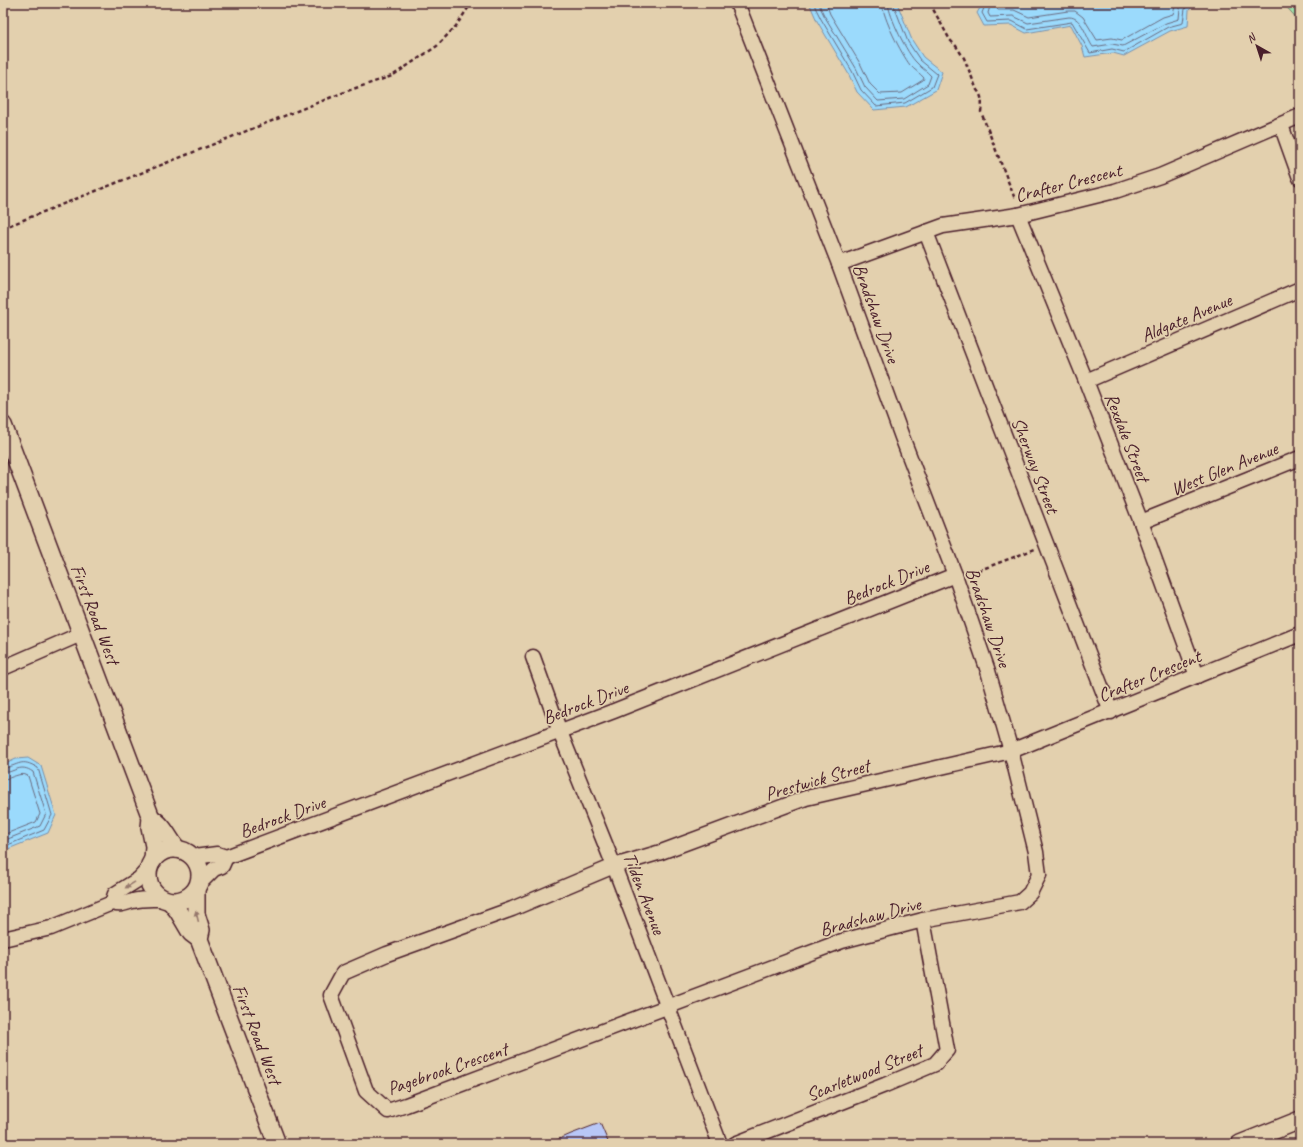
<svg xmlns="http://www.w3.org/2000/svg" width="1303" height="1147" font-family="Caveat,sans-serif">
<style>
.green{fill:#a0e1ab;stroke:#75806b}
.water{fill:#9bdafc;stroke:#7b8fa8}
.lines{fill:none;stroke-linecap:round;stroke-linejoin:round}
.shore{stroke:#6a6a7f;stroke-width:1}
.building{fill:#b8c7f7;stroke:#4a1f2b}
.minor-casing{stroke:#4a1f2b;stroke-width:17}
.tertiary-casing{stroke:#4a1f2b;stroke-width:20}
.path{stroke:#4a1f2b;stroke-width:2.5;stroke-dasharray:4 3;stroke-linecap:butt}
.minor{stroke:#e3d0ae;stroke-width:14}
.tertiary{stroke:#e3d0ae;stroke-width:17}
.oneway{fill:#96786c}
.labels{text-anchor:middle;stroke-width:3.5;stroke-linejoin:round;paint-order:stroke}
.street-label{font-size:19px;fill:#4a1f2b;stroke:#e3d0ae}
</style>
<rect width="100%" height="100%" fill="#e3d0ae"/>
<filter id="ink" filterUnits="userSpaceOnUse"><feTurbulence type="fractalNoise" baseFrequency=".025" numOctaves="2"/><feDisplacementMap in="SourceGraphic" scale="8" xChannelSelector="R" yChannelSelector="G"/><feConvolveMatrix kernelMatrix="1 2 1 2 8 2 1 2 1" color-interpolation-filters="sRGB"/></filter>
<g filter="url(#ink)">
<polygon class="green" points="1283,3 1300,3 1300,22"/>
<g class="water">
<polygon points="814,3 897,3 912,40 923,57 942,72 936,90 906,107 874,110 857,92 848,73 817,21 810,5"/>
<polygon points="983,3 1197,3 1189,10 1188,26 1170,31 1124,56 1113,53 1085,57 1082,46 1071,25 1026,33 1011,25 984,26 977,13"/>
<polygon points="28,758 41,766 56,815 48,833 3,851 3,765 16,759"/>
</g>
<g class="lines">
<g class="shore">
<polyline points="815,3 815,7 821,19 852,71 861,90 876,106 905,103 932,87 937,74 920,60 908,42 893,3"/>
<path d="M 820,3 L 820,7 L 825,17 L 856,68 L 865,87 L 878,101 L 904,99 L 928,84 L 931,76 C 927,71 921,68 917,63 C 907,54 889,16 888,3"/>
<path d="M 826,3 L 830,14 L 861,65 L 870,84 L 880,94 L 902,93 L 923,80 L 924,78 C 920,73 914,70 910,65 C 901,53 883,18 882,3"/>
<polyline points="986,3 982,13 987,22 1012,21 1027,29 1072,22 1090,53 1112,49 1124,52 1168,27 1183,23 1185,9 1191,3"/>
<path d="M 991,3 L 988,13 L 990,17 L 1013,16 L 1028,23 L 1069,17 C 1083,17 1086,38 1093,47 L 1112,44 L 1123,46 L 1166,23 L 1179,19 L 1180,8 L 1183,3"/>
<polyline points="997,3 997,9 998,10 1014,10 1029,17 1068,11 1075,11 1083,17 1097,40 1112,38 1122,40 1163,17 1173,14 1176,3"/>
<path d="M 3,768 C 20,766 20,757 38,768 L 52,815 L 44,830 L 3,847"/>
<path d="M 3,773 C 16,772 20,763 33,772 L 46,814 L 40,826 L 3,841"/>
<path d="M 3,779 C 12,779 20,771 28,776 L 40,814 L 36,822 L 3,835"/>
</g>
</g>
<polygon class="building" points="600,1123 609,1144 548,1144 571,1134"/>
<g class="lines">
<g class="minor-casing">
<g id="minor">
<polyline points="737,3 839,264 902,437 955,575 988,671 1011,751 1036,852 1039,875 1030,893 1020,902 923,920 842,941 406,1105 388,1111 366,1091 331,995 343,973 387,954 512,909 614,866 661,852 806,798 1011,751 1300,634"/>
<polyline points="1281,125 1300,178"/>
<polyline points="1018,215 1086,381 1141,522 1197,676"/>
<polyline points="926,232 1111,712"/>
<polyline points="839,264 943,226 1018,215 1115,191 1160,176 1300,116"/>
<polyline points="1086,381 1300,289"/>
<polyline points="1141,522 1300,458"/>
<polyline points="533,657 560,732 614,866 720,1144"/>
<polyline points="3,668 81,634"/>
<polyline points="194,857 217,854 226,857 614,711 955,575"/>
<polyline points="200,883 214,869 222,866 226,857"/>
<polyline points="112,903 115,894 139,879 149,868"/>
<path d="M 3,939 L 51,928 L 112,903 C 122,906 124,903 133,901 C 143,898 153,899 162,899"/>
<polyline points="735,1144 885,1085 935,1064 947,1050 923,920"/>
</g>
</g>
<g class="tertiary-casing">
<g id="tertiary">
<polyline points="3,425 151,818 150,827 154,846 153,860"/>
<path d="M 151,818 C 163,824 169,839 177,849"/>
<circle cx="174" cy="875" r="26"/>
<polyline points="196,891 196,914 201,930 199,939 277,1144"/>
<polyline points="171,902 178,911 191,933 199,939"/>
<polyline points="1240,1144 1300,1120"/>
</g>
</g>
<g class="path">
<path d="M 935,3 L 933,9 L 950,40 L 956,46 L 964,58 L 977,90 C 983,97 982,104 981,112 L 1015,199"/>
<polyline points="3,228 347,91 392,76 437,46 456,26 468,8 478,3"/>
<polyline points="972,573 1035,549"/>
</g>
<use href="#minor" class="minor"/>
<use href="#tertiary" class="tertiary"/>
</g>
<defs><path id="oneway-solid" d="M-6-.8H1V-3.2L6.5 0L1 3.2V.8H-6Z"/></defs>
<g class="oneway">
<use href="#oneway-solid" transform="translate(130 885) rotate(148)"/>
<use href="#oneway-solid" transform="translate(197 916) rotate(-104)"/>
</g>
</g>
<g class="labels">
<g class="street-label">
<text transform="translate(1068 182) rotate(-14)" y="7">Crafter Crescent</text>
<text transform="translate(877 313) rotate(70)" y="7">Bradshaw Drive</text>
<text transform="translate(1186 317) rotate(-23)" y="7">Aldgate Avenue</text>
<text transform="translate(1128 437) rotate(69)" y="7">Rexdale Street</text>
<text transform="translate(1036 465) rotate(69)" y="7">Sherway Street</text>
<text transform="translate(1224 468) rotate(-22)" y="7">West Glen Avenue</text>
<text transform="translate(886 582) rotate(-22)" y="7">Bedrock Drive</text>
<text transform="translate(96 614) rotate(69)" y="7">First Road West</text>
<text transform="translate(989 617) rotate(71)" y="7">Bradshaw Drive</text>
<text transform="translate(1149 675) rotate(-22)" y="7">Crafter Crescent</text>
<text transform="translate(585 702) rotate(-21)" y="7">Bedrock Drive</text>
<text transform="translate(817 779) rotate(-16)" y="7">Prestwick Street</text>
<text transform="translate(282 816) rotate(-20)" y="7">Bedrock Drive</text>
<text transform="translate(645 893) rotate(69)" y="7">Tilden Avenue</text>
<text transform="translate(870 916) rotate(-15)" y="7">Bradshaw Drive</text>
<text transform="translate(258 1034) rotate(69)" y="7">First Road West</text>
<text transform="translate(447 1068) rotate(-19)" y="7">Pagebrook Crescent</text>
<text transform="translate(864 1072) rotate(-22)" y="7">Scarletwood Street</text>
</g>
</g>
<rect width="1303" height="1147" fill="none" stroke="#e3d0ae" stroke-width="16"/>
<rect x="8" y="8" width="1287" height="1131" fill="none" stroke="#4a1f2b" stroke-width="1.5" filter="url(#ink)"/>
<g transform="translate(1257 46) rotate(321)" stroke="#e3d0ae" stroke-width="3" paint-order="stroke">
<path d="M0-3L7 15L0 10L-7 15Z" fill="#4a1f2b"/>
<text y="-6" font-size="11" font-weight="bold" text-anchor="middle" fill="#4a1f2b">N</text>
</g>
</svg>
